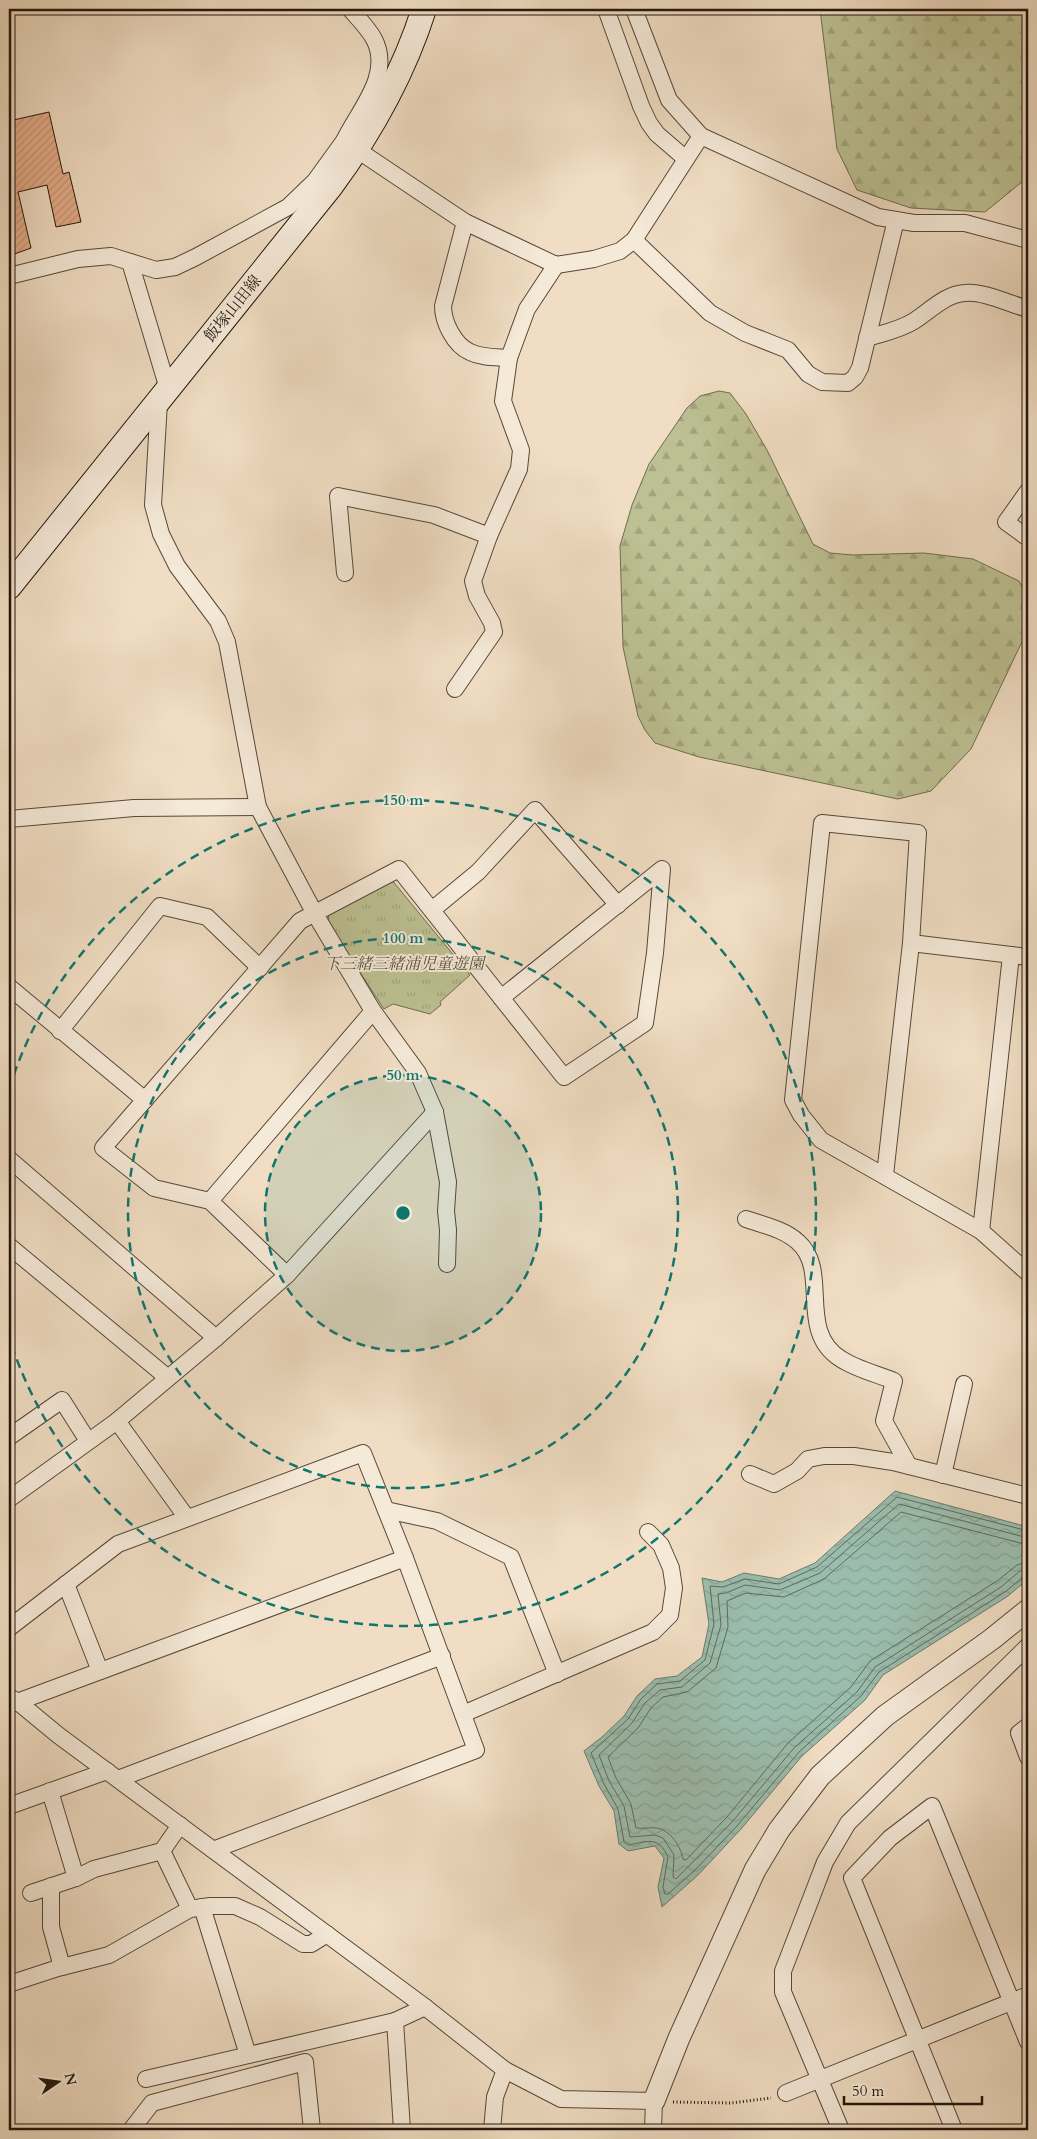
<svg xmlns="http://www.w3.org/2000/svg" width="1037" height="2139" font-family="Cardo,'Noto Serif JP',serif">
<style>
.grass{fill:url(#grass-tufts);stroke:#706c4f}
.forest{fill:url(#forest-firs);stroke:#706c4f}
.water{fill:url(#water-waves);stroke:#6b7b6d}
.lines{fill:none;stroke-linecap:round;stroke-linejoin:round}
.shore{stroke:#5f6a5c;stroke-width:1}
.building{fill:url(#building-hatch);stroke:#23170c}
.minor-casing{stroke:#56483a;stroke-width:18}
.tertiary-casing{stroke:#56483a;stroke-width:23}
.secondary-casing{stroke:#23170c;stroke-width:26}
.path{stroke:#23170c;stroke-width:3;stroke-dasharray:1 2.5;stroke-linecap:butt}
.minor{stroke:#f5e9d8;stroke-width:16}
.tertiary{stroke:#f5e9d8;stroke-width:21}
.secondary{stroke:#f5e9d8;stroke-width:24}
.ring{fill:none;stroke:#0f766e;stroke-width:2.5;stroke-dasharray:9 6}
.labels{text-anchor:middle;stroke-width:4;stroke-linejoin:round;paint-order:stroke}
.street-label{font-size:16px;fill:#23170c;stroke:#f5e9d8}
.park-label{font-size:16px;font-style:italic;fill:#59523b;stroke:#f5e9d8}
.centre{fill:#0f766e;stroke:#f5e9d8;stroke-width:2.5}
.ring-label{font-size:15px;text-anchor:middle;font-weight:bold;fill:#0f766e;stroke:#f5e9d8;stroke-width:4;stroke-linejoin:round;paint-order:stroke}
</style>
<defs>
<pattern id="grass-tufts" width="24" height="20" patternUnits="userSpaceOnUse" patternTransform="scale(1.25)"><rect width="24" height="20" fill="#bcc092"/><path d="M3 7l-1-3M5 7V3M7 7l1-3M15 17l-1-3M17 17v-4M19 17l1-3" fill="none" stroke="#a1a47d"/></pattern>
<pattern id="forest-firs" width="22" height="20" patternUnits="userSpaceOnUse" patternTransform="scale(1.25)"><rect width="22" height="20" fill="#bcc092"/><path d="M5 1l3.5 6h-7zM16 11l3.5 6h-7z" fill="#a1a47d"/></pattern>
<pattern id="water-waves" width="16" height="10" patternUnits="userSpaceOnUse" patternTransform="scale(1.25)"><rect width="16" height="10" fill="#9bbdad"/><path d="M0 5q4-4 8 0t8 0" fill="none" stroke="#85a294"/></pattern>
<pattern id="building-hatch" width="6" height="6" patternUnits="userSpaceOnUse" patternTransform="scale(1.25)"><rect width="6" height="6" fill="#e4ac88"/><path d="M-1 1l2-2M0 6l6-6M5 7l2-2" fill="none" stroke="#c39374"/></pattern>
</defs>
<rect width="100%" height="100%" fill="#f0ddc3"/>
<filter id="stains"><feTurbulence type="fractalNoise" baseFrequency=".004" numOctaves="4"/><feColorMatrix values="0 0 0 0 .2 0 0 0 0 .09 0 0 0 0 .02 0 0 0 .5 -.17"/></filter>
<radialGradient id="worn" r=".72"><stop offset=".6" stop-color="#630" stop-opacity="0"/><stop offset="1" stop-color="#630" stop-opacity=".3"/></radialGradient>
<polygon class="grass" points="391,879 470,975 440,1002 441,1005 430,1014 393,1004 384,1009 328,924 329,912"/>
<g class="forest">
<polygon points="820,9 1028,9 1028,177 985,212 911,208 857,190 837,149"/>
<polygon points="719,391 730,393 746,414 767,450 813,544 830,553 853,555 924,553 973,559 1019,581 1028,598 1028,629 971,749 931,791 898,799 699,757 655,743 645,730 638,716 623,647 620,546 632,505 649,464 687,408 700,396"/>
</g>
<polygon class="water" points="895,1491 1028,1527 1028,1579 1008,1596 883,1675 865,1700 802,1756 741,1829 698,1875 662,1907 658,1887 664,1858 655,1846 628,1851 619,1844 614,1811 599,1786 584,1751 602,1737 624,1716 637,1696 655,1679 677,1676 702,1657 709,1624 702,1578 722,1582 744,1573 779,1579 799,1570 815,1563"/>
<g class="lines">
<g class="shore">
<path d="M 1028,1531 L 897,1497 L 817,1567 L 779,1584 L 745,1579 L 723,1587 L 710,1586 L 714,1624 L 705,1660 L 680,1681 L 657,1684 L 641,1699 L 628,1719 L 591,1753 L 604,1784 L 618,1809 L 624,1842 L 629,1845 C 649,1841 658,1836 668,1857 L 663,1887 L 665,1894 L 668,1894 L 694,1871 L 737,1826 L 799,1752 L 861,1696 L 879,1672 L 1005,1592 L 1023,1577 L 1028,1576"/>
<polyline points="1028,1538 899,1504 820,1573 780,1590 745,1585 726,1593 718,1594 721,1625 710,1663 682,1687 660,1690 645,1703 632,1723 599,1755 609,1781 624,1806 630,1837 655,1835 663,1838 674,1855 673,1877 676,1879 732,1822 794,1748 857,1692 875,1667 1001,1587 1020,1571 1028,1569"/>
<path d="M 1028,1545 L 901,1512 L 824,1579 L 784,1597 L 746,1593 L 727,1601 L 728,1627 L 716,1668 L 687,1692 L 663,1697 L 651,1708 L 638,1728 L 608,1757 L 616,1778 L 631,1804 L 636,1828 C 643,1829 649,1827 656,1828 C 670,1829 681,1847 683,1859 L 686,1860 L 727,1817 L 788,1743 L 851,1687 L 870,1661 L 997,1581 L 1017,1565 L 1028,1562"/>
</g>
</g>
<polygon class="building" points="49,112 63,174 69,172 81,222 56,227 47,185 18,192 31,248 9,256 9,121"/>
<g class="lines">
<g class="minor-casing">
<g id="minor">
<path d="M 350,9 C 358,18 368,28 374,39 C 393,75 358,111 344,141 L 465,222 L 556,265 L 594,259 L 620,251 L 634,240 L 701,136"/>
<polyline points="606,9 641,106 649,123 657,134 686,159"/>
<polyline points="634,9 669,100 701,136 878,217 914,223 965,223 1028,240"/>
<path d="M 465,222 L 443,306 C 443,322 454,345 470,352 C 482,358 496,357 509,358"/>
<polyline points="634,240 710,313 745,333 788,350 808,374 822,382 848,383 855,377 860,368 896,220"/>
<polyline points="130,262 168,389"/>
<polyline points="9,276 78,259 111,256 156,270 175,267 196,257 288,207 315,181 344,141"/>
<path d="M 867,338 C 883,333 900,330 914,321 C 930,311 945,294 965,293 C 983,291 1010,304 1028,309"/>
<polyline points="159,402 153,505 161,534 177,566 218,621 227,642 258,807 315,914 373,1011 418,1073 435,1112 448,1182 446,1211 448,1230 447,1264"/>
<polyline points="1028,491 1006,522 1028,538"/>
<polyline points="345,573 338,496 434,515 489,536"/>
<polyline points="455,689 494,632 492,623 477,596 473,581 489,536 519,469 521,450 503,401 509,358 527,309 556,265"/>
<polyline points="9,819 134,808 258,807"/>
<polyline points="432,910 478,872 535,810 618,905"/>
<polyline points="911,943 1028,957"/>
<polyline points="9,987 145,1100"/>
<polyline points="60,1031 160,906 207,917 260,968"/>
<polyline points="435,1112 287,1275 210,1201 154,1188 103,1148 300,921 399,869 564,1077 645,1023 655,953 662,869 501,998"/>
<polyline points="9,1159 216,1338"/>
<polyline points="885,1175 911,943 918,833 822,823 793,1100 801,1115 821,1140 981,1231 1028,1273"/>
<polyline points="210,1201 373,1011"/>
<path d="M 746,1219 C 763,1225 784,1229 798,1242 C 831,1271 796,1331 841,1359 C 856,1369 877,1374 894,1381 L 884,1421 L 909,1466"/>
<polyline points="981,1231 1011,955"/>
<polyline points="9,1246 168,1378"/>
<polyline points="117,1421 187,1518"/>
<polyline points="9,1437 62,1400 88,1441"/>
<polyline points="750,1474 774,1484 797,1471 808,1459 824,1456 854,1456 893,1462 1028,1496"/>
<polyline points="943,1475 964,1384"/>
<polyline points="9,1499 117,1421 216,1338 287,1275"/>
<polyline points="386,1510 437,1521 511,1557 557,1674"/>
<polyline points="66,1584 100,1671"/>
<polyline points="9,1628 118,1544 363,1453 405,1558"/>
<polyline points="11,1698 18,1702 58,1735 425,2007 505,2070 561,2099 654,2101 653,2130"/>
<polyline points="9,1705 405,1558 476,1750 213,1850"/>
<polyline points="463,1714 653,1632 670,1615 674,1588 671,1568 661,1545 648,1532"/>
<polyline points="1028,1726 1019,1733 1028,1757"/>
<polyline points="118,1779 442,1656"/>
<polyline points="50,1791 76,1878"/>
<polyline points="9,1806 107,1771"/>
<polyline points="162,1851 190,1909"/>
<polyline points="51,1886 51,1927 62,1967"/>
<polyline points="31,1893 76,1878 94,1869 162,1851 180,1825"/>
<polyline points="202,1907 248,2055"/>
<polyline points="9,1984 58,1968 109,1955 190,1909 210,1906 235,1906 260,1917 303,1944 311,1944 327,1934"/>
<polyline points="146,2079 395,2021"/>
<polyline points="786,2093 1028,1995"/>
<polyline points="131,2130 152,2103 305,2062 312,2130"/>
<polyline points="402,2130 395,2021 425,2007"/>
<polyline points="492,2130 495,2097 505,2070"/>
<polyline points="841,2130 783,1992 783,1971 812,1896 825,1862 848,1823 1028,1646"/>
<polyline points="954,2130 852,1878 890,1838 932,1806 1028,2042"/>
</g>
</g>
<g class="tertiary-casing">
<polyline id="tertiary" points="654,2101 679,2038 755,1870 779,1830 820,1776 885,1716 992,1639 1028,1610"/>
</g>
<g class="secondary-casing">
<path id="secondary" d="M 9,587 L 331,186 C 370,133 404,72 424,9"/>
</g>
<polyline class="path" points="673,2102 731,2103 771,2098"/>
<use href="#minor" class="minor"/>
<use href="#tertiary" class="tertiary"/>
<use href="#secondary" class="secondary"/>
</g>
<circle cx="403" cy="1213" r="138" fill="#0f766e" fill-opacity=".12"/>
<g class="ring">
<circle cx="403" cy="1213" r="138"/>
<circle cx="403" cy="1213" r="275"/>
<path d="M9 1089A413 413 0 1 1 9 1337"/>
</g>
<g class="labels">
<g class="street-label">
<text transform="translate(232 308) rotate(-51)" y="6">飯塚山田線</text>
</g>
<g class="park-label">
<text x="404" y="969">下三緒三緒浦児童遊園</text>
</g>
</g>
<circle cx="403" cy="1213" r="8" class="centre"/>
<g class="ring-label">
<text x="403" y="805">150 m</text>
<text x="403" y="943">100 m</text>
<text x="403" y="1080">50 m</text>
</g>
<rect width="1037" height="2139" fill="none" stroke="#f0ddc3" stroke-width="30"/>
<rect x="10" y="10" width="1017" height="2119" fill="none" stroke="#23170c" stroke-width="2.5"/>
<rect x="15" y="15" width="1007" height="2109" fill="none" stroke="#23170c"/>
<g transform="translate(58 2082) rotate(77)" stroke="#f5e9d8" stroke-width="4" paint-order="stroke">
<path d="M0-4L9 19L0 12L-9 19Z" fill="#23170c"/>
<text y="-8" font-size="14" font-weight="bold" text-anchor="middle" fill="#23170c">N</text>
</g>
<path d="M844 2096v8h138v-8" fill="none" stroke="#23170c" stroke-width="2.5"/>
<text x="852" y="2096" font-size="15" fill="#23170c" stroke="#f5e9d8" stroke-width="4" paint-order="stroke">50 m</text>
<rect width="100%" height="100%" filter="url(#stains)"/>
<rect width="100%" height="100%" fill="url(#worn)"/>
</svg>
